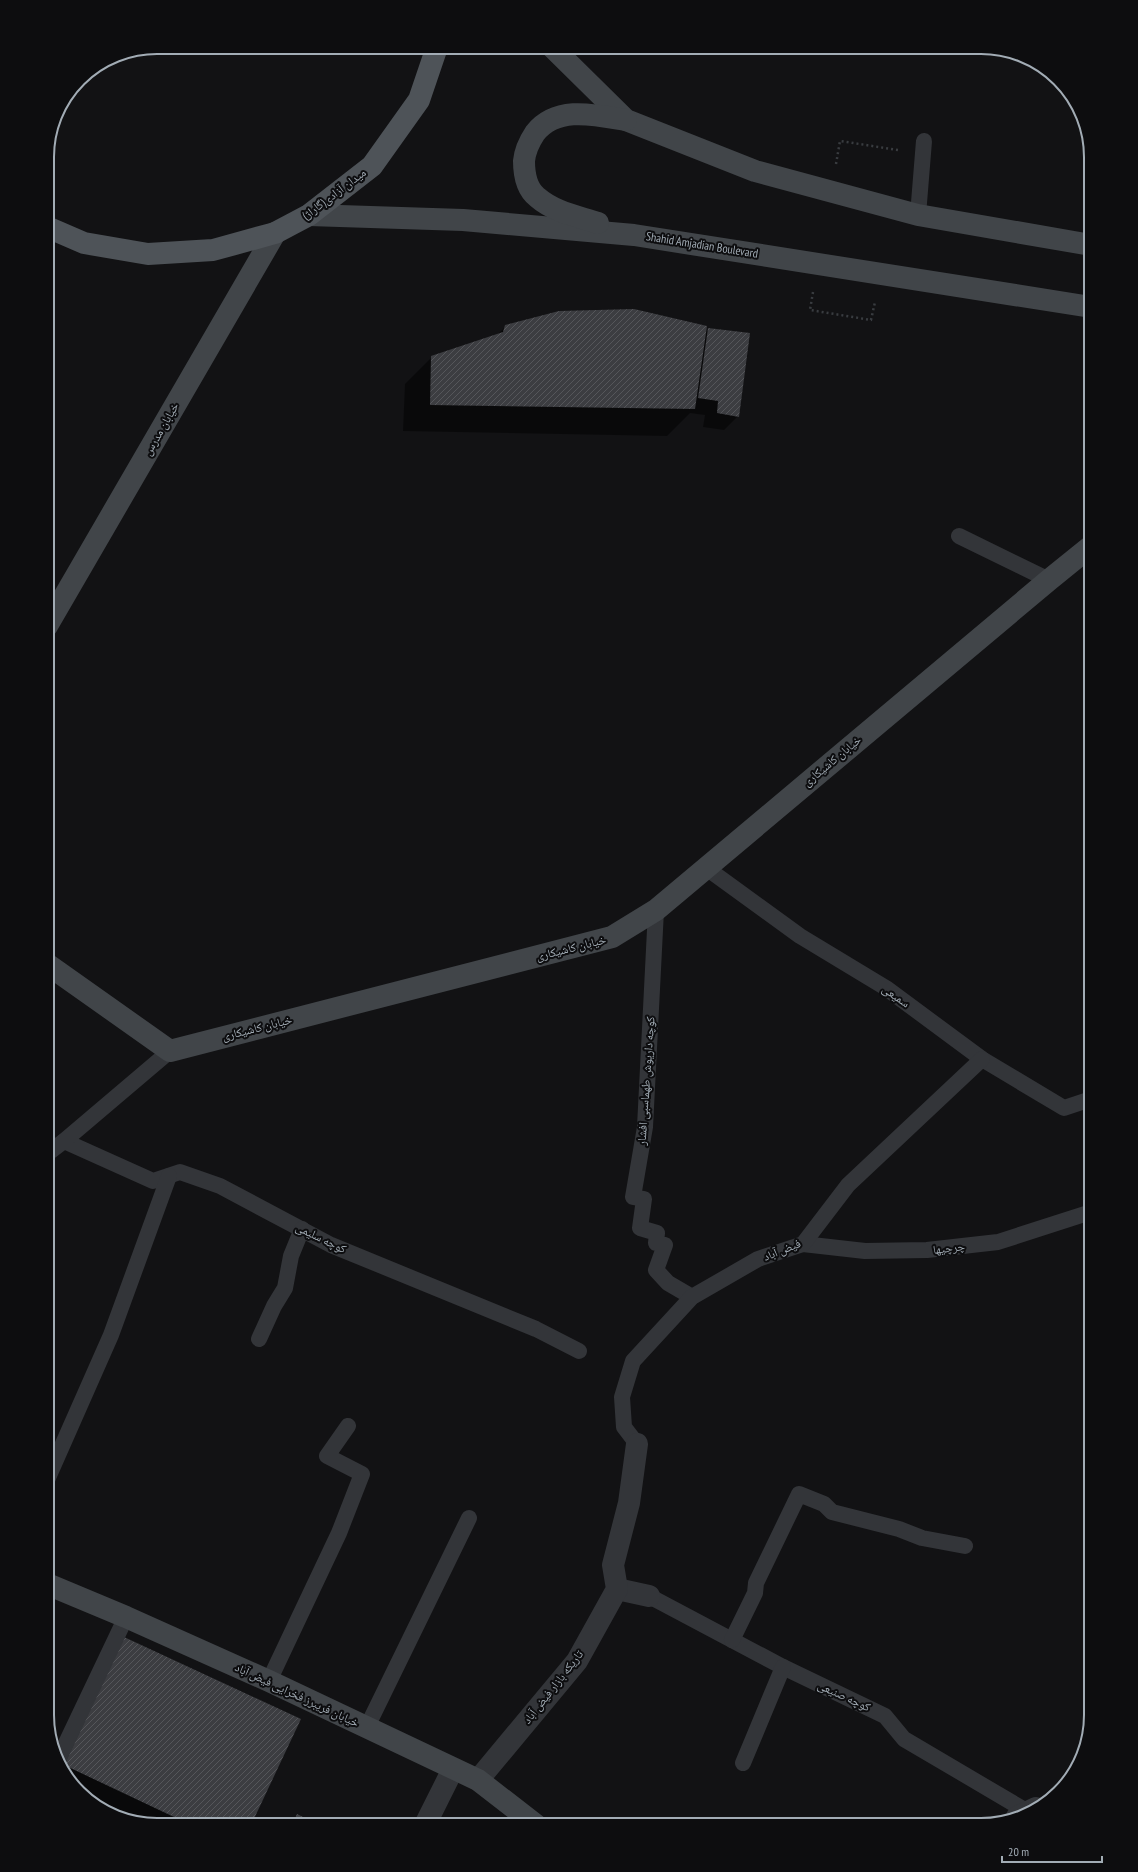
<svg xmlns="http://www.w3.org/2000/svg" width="1138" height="1872" font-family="'PT Sans Narrow','Noto Naskh Arabic',sans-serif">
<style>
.shadow{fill:#0007}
.building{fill:url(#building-hatch)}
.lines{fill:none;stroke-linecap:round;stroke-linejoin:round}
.path{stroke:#393c40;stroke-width:2.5;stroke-dasharray:2 3;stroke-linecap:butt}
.lane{stroke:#333539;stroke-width:16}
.street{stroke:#333539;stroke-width:22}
.secondary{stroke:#414549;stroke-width:22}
.primary{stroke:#4e5358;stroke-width:22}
.labels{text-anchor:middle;stroke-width:4;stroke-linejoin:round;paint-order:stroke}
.street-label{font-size:12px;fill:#a2acb5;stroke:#0d0d0f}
.rim{fill:none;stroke:#a2acb5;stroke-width:2}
</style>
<defs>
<pattern id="building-hatch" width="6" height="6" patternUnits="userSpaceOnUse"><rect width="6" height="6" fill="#3c3d41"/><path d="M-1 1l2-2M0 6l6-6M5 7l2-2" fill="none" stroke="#55565a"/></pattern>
</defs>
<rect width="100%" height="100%" fill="#121214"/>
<g class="shadow">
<polygon points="506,326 705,332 708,329 738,416 724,430 703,427 705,415 690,413 667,436 403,431 405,384 432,357 496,336"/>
<polygon points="124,1638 250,1825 150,1825 96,1807 58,1764"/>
<polygon points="297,1815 317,1825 288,1825"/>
</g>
<g class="building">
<polygon points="634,309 707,326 695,409 430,405 431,356 503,332 505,325 559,311"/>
<polygon points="708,328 750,333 739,417 717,413 718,401 698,398"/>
<polygon points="124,1637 301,1719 251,1825 191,1825 64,1765"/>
<polygon points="297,1814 319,1825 292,1825"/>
</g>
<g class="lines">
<g class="path">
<polyline points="836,164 840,141 898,150"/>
<polyline points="813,292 810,310 871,320 875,302"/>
</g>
<g class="lane">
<polyline points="918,215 924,141"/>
<polyline points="959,536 1049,580"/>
<polyline points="705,867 800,936 886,988 982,1059 1064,1108 1091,1099"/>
<polyline points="656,910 645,1127 633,1197 644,1199 640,1228 657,1233 656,1243 665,1245 656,1270 668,1283 692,1297"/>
<polyline points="64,1141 153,1181 180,1172 220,1186 331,1245 536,1329 579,1351"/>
<polyline points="47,1154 64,1141 170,1051"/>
<polyline points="803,1244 865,1251 927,1250 998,1242 1091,1212"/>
<polyline points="259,1339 274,1306 285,1288 291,1256 302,1229"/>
<polyline points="637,1444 624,1427 622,1397 633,1361 692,1297 758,1259 803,1244 848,1185 982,1059"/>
<polyline points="47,1480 111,1335 169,1176"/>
<polyline points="649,1596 783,1667 885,1716 904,1739 1028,1812"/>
<polyline points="732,1640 755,1593 756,1583 799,1494 824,1504 832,1512 899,1529 922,1538 965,1546"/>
<polyline points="269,1681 339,1533 362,1474 327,1456 348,1426"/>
<polyline points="367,1727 469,1518"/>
<polyline points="58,1760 126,1617"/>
<polyline points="743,1763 783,1667"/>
</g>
<g class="street">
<polyline points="617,1589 649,1596"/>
<polyline points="478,1780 577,1661 617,1589 613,1565 629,1503 637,1444"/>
<polyline points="1017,1817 1036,1808"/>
<polyline points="425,1825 453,1769"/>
</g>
<g class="secondary">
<polyline points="552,47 626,120 755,171 918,215 1091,245"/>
<polyline points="309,215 463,220 634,235 1091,307"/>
<path d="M 598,223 C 577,216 554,212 537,197 C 527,189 524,174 524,161 C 525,151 529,142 535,133 C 557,105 596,115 626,120"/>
<polyline points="47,626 275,233"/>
<polyline points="47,964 170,1051 612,937 656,910 1049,580 1091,546"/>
<polyline points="47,1584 126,1617 269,1681 478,1780 536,1825"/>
</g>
<polyline class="primary" points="47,227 84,243 148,254 213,250 275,233 309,215 372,166 419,100 437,47"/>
</g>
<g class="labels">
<g class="street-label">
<text transform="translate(334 194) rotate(-37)" y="4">میدان آزادی(گاراژ)</text>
<text transform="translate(702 245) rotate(9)" y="4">Shahid Amjadian Boulevard</text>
<text transform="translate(161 429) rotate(-60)" y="4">خیابان مدرس</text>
<text transform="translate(832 761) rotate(-40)" y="4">خیابان کاشیکاری</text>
<text transform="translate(571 948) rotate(-14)" y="4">خیابان کاشیکاری</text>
<text transform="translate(896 996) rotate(35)" y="4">سمیعی</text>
<text transform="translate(257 1028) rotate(-14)" y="4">خیابان کاشیکاری</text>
<text transform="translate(646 1081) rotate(-86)" y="4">کوچه داریوش طهماسبی افشار</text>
<text transform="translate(321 1238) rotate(26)" y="4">کوچه سلیمی</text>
<text transform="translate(949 1248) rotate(-7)" y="4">چرچیها</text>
<text transform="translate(782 1250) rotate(-22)" y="4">فیض آباد</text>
<text transform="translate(553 1687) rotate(-52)" y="4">تاریکه بازار فیض آباد</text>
<text transform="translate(297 1695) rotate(25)" y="4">خیابان فریبرز فخرایی فیض آباد</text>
<text transform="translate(844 1696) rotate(25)" y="4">کوچه صنیعی</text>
</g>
</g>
<path d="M0 0H1138V1872H0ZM157 54H981A103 103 0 0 1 1084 157V1715A103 103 0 0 1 981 1818H157A103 103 0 0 1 54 1715V157A103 103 0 0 1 157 54Z" fill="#0d0d0f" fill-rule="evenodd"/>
<path class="rim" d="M157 54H981A103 103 0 0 1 1084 157V1715A103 103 0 0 1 981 1818H157A103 103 0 0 1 54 1715V157A103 103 0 0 1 157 54Z"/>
<path d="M1002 1856v6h100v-6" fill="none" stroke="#a2acb5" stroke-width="2"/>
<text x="1008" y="1856" font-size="12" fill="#a2acb5" stroke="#0d0d0f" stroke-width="3" paint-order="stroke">20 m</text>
</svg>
